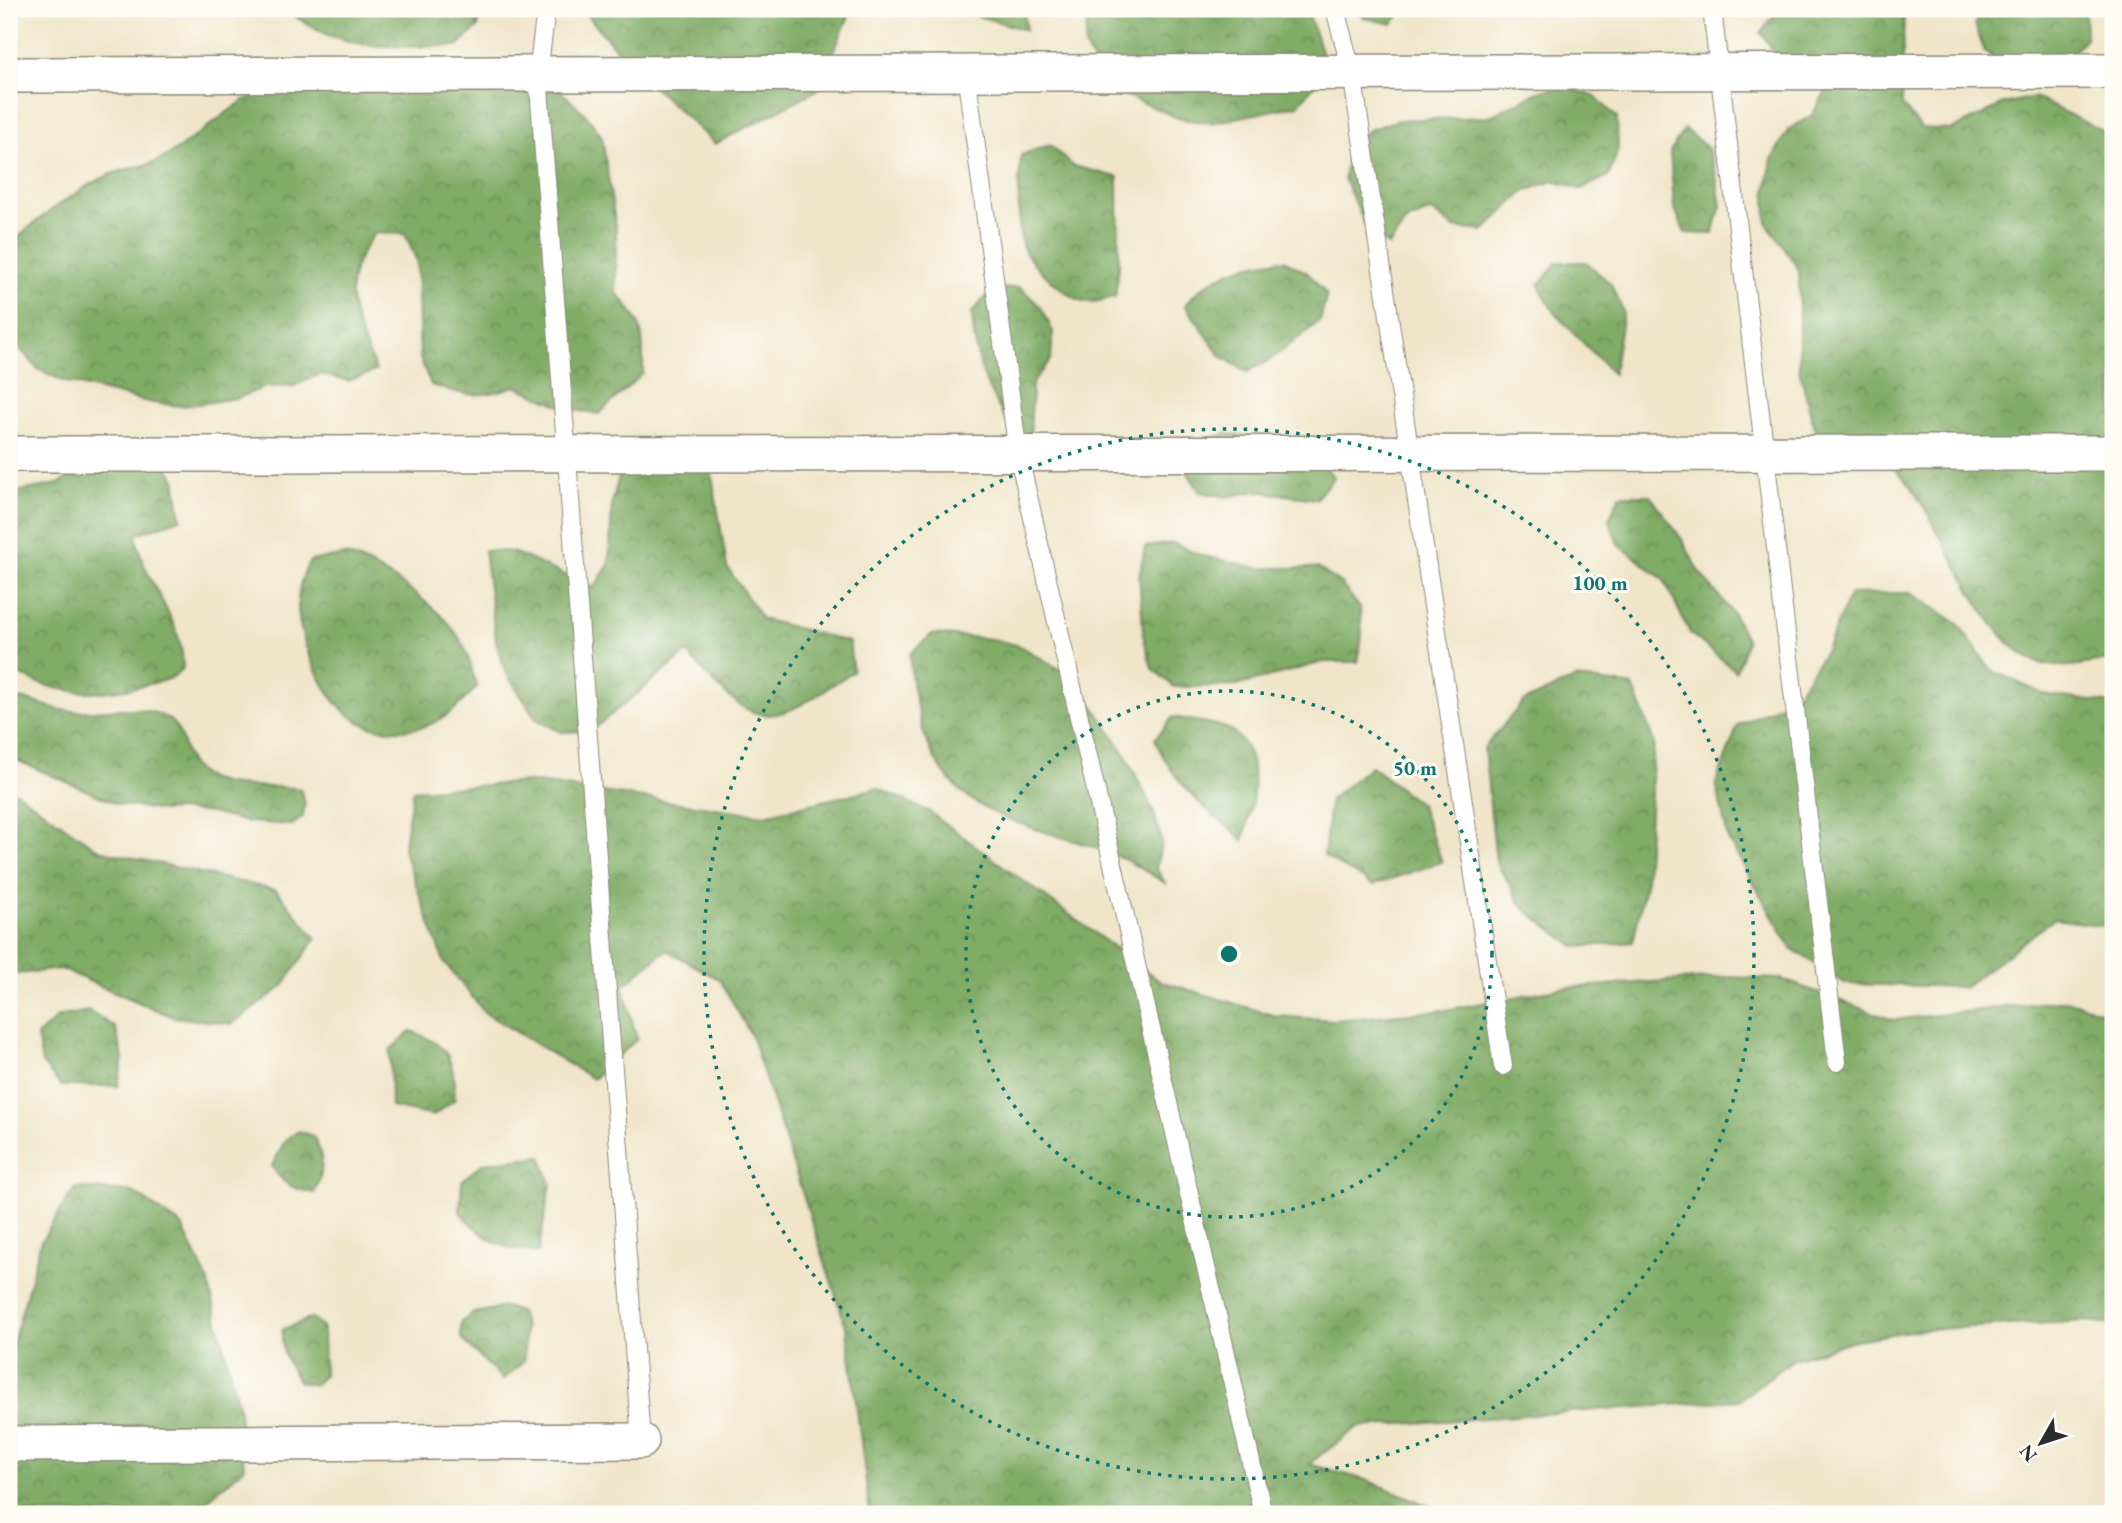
<svg xmlns="http://www.w3.org/2000/svg" width="2122" height="1523" font-family="'EB Garamond',serif">
<style>
.forest{fill:url(#forest-crowns);stroke:#566c48;stroke-width:2}
.lines{fill:none;stroke-linecap:round;stroke-linejoin:round}
.lane-casing{stroke:#8e887a;stroke-width:20}
.street-casing{stroke:#8e887a;stroke-width:38}
.lane{stroke:#fff;stroke-width:18}
.street{stroke:#fff;stroke-width:35}
.ring{fill:none;stroke:#0f766e;stroke-width:3.5;stroke-dasharray:3.5 7}
.centre{fill:#0f766e;stroke:#fdfcf7;stroke-width:3.5}
.ring-label{font-size:21px;text-anchor:middle;font-weight:bold;fill:#0f766e;stroke:#fdfcf7;stroke-width:6;stroke-linejoin:round;paint-order:stroke}
</style>
<defs>
<pattern id="forest-crowns" width="20" height="18" patternUnits="userSpaceOnUse" patternTransform="scale(1.75)"><rect width="20" height="18" fill="#80ac66"/><path d="M2 6a3 3 0 1 1 6 0M12 15a3 3 0 1 1 6 0" fill="none" stroke="#698c54"/></pattern>
</defs>
<rect width="100%" height="100%" fill="#fdfcf7"/>
<filter id="ink" filterUnits="userSpaceOnUse"><feTurbulence type="fractalNoise" baseFrequency=".0143" numOctaves="2"/><feDisplacementMap in="SourceGraphic" scale="14" xChannelSelector="R" yChannelSelector="G"/><feConvolveMatrix kernelMatrix="1 2 1 2 8 2 1 2 1" color-interpolation-filters="sRGB"/></filter>
<filter id="wash" filterUnits="userSpaceOnUse"><feTurbulence type="fractalNoise" baseFrequency=".00686" numOctaves="4" result="noise"/><feDisplacementMap in="SourceGraphic" scale="28" xChannelSelector="R" yChannelSelector="G"/><feGaussianBlur stdDeviation="1.57" result="paint"/><feColorMatrix in="noise" values="0 0 0 0 0 0 0 0 0 0 0 0 0 0 0 0 0 1.4 0 .05"/><feComposite in="paint" operator="in"/></filter>
<g filter="url(#wash)">
<rect width="100%" height="100%" fill="#f0e5c9"/>
<g class="forest">
<path d="M 286,9 L 481,9 L 478,27 L 458,46 C 391,46 341,55 286,9 Z"/>
<polygon points="582,9 852,9 817,90 715,144 627,62"/>
<polygon points="953,9 1024,9 1026,30"/>
<polygon points="1088,9 1307,9 1322,54 1316,83 1298,105 1212,123 1181,119 1126,96 1101,72 1085,47"/>
<polygon points="1354,9 1405,9 1392,24 1365,18"/>
<path d="M 1817,9 L 1904,9 L 1902,105 L 1921,128 L 1952,130 L 2003,104 L 2034,97 L 2113,136 L 2113,659 C 2089,664 2064,670 2040,663 C 1980,645 1942,518 1900,474 C 1884,457 1862,455 1842,448 C 1833,444 1824,436 1815,431 L 1799,368 L 1799,270 L 1767,223 L 1766,192 L 1772,159 L 1788,130 L 1812,115 L 1828,88 L 1778,57 L 1761,33 L 1778,10 L 1808,13 Z"/>
<polygon points="1981,9 2085,9 2086,38 2066,60 2008,70 1984,51 1975,24"/>
<path d="M 540,72 L 585,114 L 602,137 L 616,228 L 616,293 C 645,323 643,333 643,373 L 599,414 L 568,409 L 515,386 C 481,399 465,396 431,385 L 420,358 L 417,261 L 405,234 L 375,233 C 334,285 353,316 376,371 L 348,381 L 320,374 L 294,386 L 265,387 L 238,398 L 183,406 L 153,403 L 63,381 L 38,369 L 9,336 L 9,249 C 23,227 82,187 107,176 C 126,167 148,168 167,156 C 202,134 232,105 268,85 Z"/>
<polygon points="1568,87 1596,97 1617,118 1618,149 1609,176 1581,189 1553,181 1525,191 1483,231 1454,228 1432,211 1406,221 1389,246 1367,229 1344,179 1348,150 1368,130 1398,120 1488,117 1540,91"/>
<polygon points="1684,129 1708,148 1716,176 1721,206 1713,234 1685,233 1674,207 1670,152"/>
<path d="M 1050,145 L 1073,166 L 1118,177 L 1119,266 L 1115,297 C 1107,298 1096,303 1088,302 C 1070,301 1030,264 1023,247 C 1016,228 1019,176 1021,155 Z"/>
<path d="M 1284,260 L 1308,273 L 1327,295 L 1320,321 L 1273,358 L 1247,372 L 1221,356 L 1185,305 C 1210,274 1244,263 1284,260 Z"/>
<polygon points="1557,262 1586,262 1611,284 1623,312 1613,374 1553,311 1539,285"/>
<path d="M 1020,287 L 1041,307 L 1053,332 L 1051,359 L 1032,384 L 1030,450 C 993,408 974,368 972,312 L 992,290 Z"/>
<polygon points="1225,434 1257,437 1314,455 1334,477 1316,499 1256,491 1228,497 1200,492 1184,467 1197,441"/>
<path d="M 698,444 L 712,475 L 727,567 L 762,619 L 849,642 L 853,671 C 765,733 757,731 687,653 L 591,731 L 561,732 L 536,719 L 504,669 L 496,641 L 484,550 L 513,552 L 594,588 L 609,564 L 612,503 L 620,473 L 635,449 Z"/>
<path d="M 109,452 L 167,466 L 175,479 L 181,519 L 136,534 C 141,582 184,618 183,668 C 172,681 161,681 145,685 C 98,697 49,695 9,668 L 9,493 L 58,484 Z"/>
<polygon points="1620,495 1650,495 1683,541 1697,569 1734,615 1747,641 1736,671 1690,633 1664,580 1618,544 1609,519"/>
<polygon points="1173,543 1199,555 1258,568 1318,568 1341,584 1360,608 1362,635 1358,662 1323,662 1236,686 1174,687 1152,668 1144,640 1139,577 1145,547"/>
<path d="M 345,555 C 380,565 444,609 461,641 C 469,654 472,672 477,687 C 466,698 455,711 441,719 C 428,727 415,729 400,730 C 354,732 331,704 313,664 C 298,632 290,593 310,561 Z"/>
<polygon points="1911,593 1958,624 1991,670 2043,694 2113,704 2113,927 2054,919 1964,987 1846,984 1791,948 1728,839 1716,783 1738,725 1793,699 1826,650 1850,594"/>
<path d="M 932,634 L 992,639 L 1020,646 L 1075,678 L 1124,752 L 1153,810 L 1162,841 L 1156,868 L 1165,883 C 1146,872 1128,859 1108,852 C 1027,823 946,819 921,723 C 915,699 910,679 910,654 Z"/>
<polygon points="1576,678 1633,686 1654,742 1646,880 1633,942 1576,947 1524,909 1496,862 1484,748 1523,702"/>
<path d="M 17,698 C 33,700 47,708 63,710 C 98,716 136,699 168,719 C 183,729 182,748 190,762 C 209,795 268,783 300,789 L 305,803 L 303,817 L 292,825 L 247,822 L 211,813 L 180,810 L 164,811 L 118,804 L 9,757 L 9,699 Z"/>
<path d="M 1173,717 C 1187,720 1223,724 1232,731 C 1265,758 1253,806 1243,841 C 1232,827 1218,821 1206,809 C 1184,788 1166,767 1155,739 Z"/>
<polygon points="1371,766 1420,804 1442,862 1373,885 1324,856 1330,800"/>
<polygon points="531,782 765,815 877,788 928,811 1160,981 1276,1016 1334,1020 1445,1010 1562,988 1724,977 1781,979 1893,1020 2066,1000 2113,1015 2113,1325 2089,1321 1916,1330 1855,1340 1794,1359 1739,1400 1358,1427 1309,1464 1369,1481 1449,1514 870,1514 847,1330 751,1035 720,980 666,950 623,986 637,1039 593,1079 485,1013 444,962 403,849 413,790"/>
<polygon points="9,787 99,850 276,890 316,938 282,987 232,1024 173,1017 61,969 9,975"/>
<polygon points="88,1011 115,1027 123,1058 118,1086 61,1086 42,1063 37,1036 58,1017"/>
<path d="M 411,1031 C 451,1047 453,1057 455,1099 L 433,1116 L 391,1107 L 390,1050 Z"/>
<path d="M 299,1131 L 313,1136 C 325,1157 324,1172 314,1193 C 293,1189 283,1185 272,1166 L 286,1139 Z"/>
<path d="M 541,1156 L 551,1183 L 538,1253 C 499,1248 486,1242 460,1212 L 462,1181 L 483,1163 Z"/>
<polygon points="75,1188 133,1192 182,1226 208,1281 239,1409 244,1468 201,1506 181,1514 9,1514 9,1358 41,1241"/>
<polygon points="505,1307 520,1312 525,1327 524,1361 503,1380 461,1338 461,1323 473,1313"/>
<path d="M 312,1318 L 323,1328 L 324,1375 L 314,1385 L 299,1382 C 287,1363 279,1351 283,1329 Z"/>
</g>
</g>
<g filter="url(#ink)">
<g class="lines">
<g class="lane-casing">
<g id="lane">
<polyline points="546,9 538,74 641,1441"/>
<polyline points="1335,9 1352,73 1503,1066"/>
<polyline points="1712,9 1837,1062"/>
<polyline points="966,73 1018,453 1263,1514"/>
</g>
</g>
<g class="street-casing">
<g id="street">
<polyline points="9,75 2113,71"/>
<polyline points="9,454 2113,453"/>
<polyline points="9,1444 641,1441"/>
</g>
</g>
<use href="#lane" class="lane"/>
<use href="#street" class="street"/>
</g>
</g>
<g class="ring">
<circle cx="1229" cy="954" r="263"/>
<circle cx="1229" cy="954" r="525"/>
</g>
<circle cx="1229" cy="954" r="10" class="centre"/>
<g class="ring-label">
<text x="1600" y="590">100 m</text>
<text x="1415" y="775">50 m</text>
</g>
<rect width="2122" height="1523" fill="none" stroke="#fdfcf7" stroke-width="35"/>
<g transform="translate(2041 1443) rotate(231)" stroke="#fdfcf7" stroke-width="5" paint-order="stroke">
<path d="M0-5L12 26L0 18L-12 26Z" fill="#2b2b2b"/>
<text y="-10" font-size="19" font-weight="bold" text-anchor="middle" fill="#2b2b2b">N</text>
</g>
</svg>
